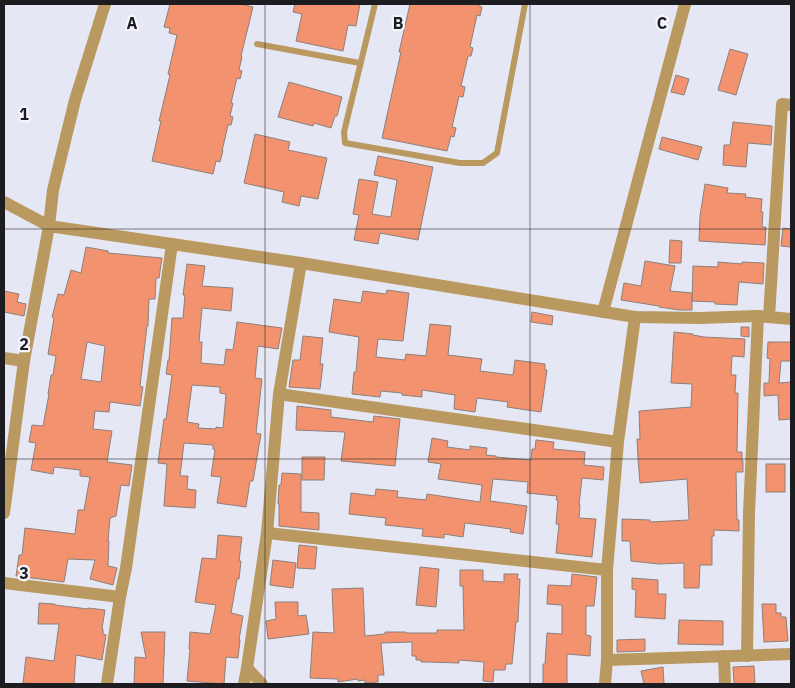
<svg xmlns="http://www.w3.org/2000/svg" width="795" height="688" font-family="'IBM Plex Sans',sans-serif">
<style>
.building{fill:#f3926e;stroke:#8c807b;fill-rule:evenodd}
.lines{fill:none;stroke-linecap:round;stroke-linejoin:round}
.lane{stroke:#b99960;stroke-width:6}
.street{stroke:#b99960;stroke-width:12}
.grid{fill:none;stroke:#1d1d21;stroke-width:1;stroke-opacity:0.55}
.grid-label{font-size:16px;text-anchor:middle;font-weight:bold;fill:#1d1d21;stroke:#f4f5ff;stroke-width:4.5;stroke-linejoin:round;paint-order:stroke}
</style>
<rect width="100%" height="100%" fill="#e6e7f4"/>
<g class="building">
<polygon points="170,4 241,4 253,7 241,56 242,57 239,70 242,71 240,79 237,78 231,103 233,103 230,116 233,117 231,125 228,125 222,151 223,151 220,162 216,161 213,174 152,161 161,121 159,121 170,75 168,74 177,35 169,33 170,28 164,27"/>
<polygon points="295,4 360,4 356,26 348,25 343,51 296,41 302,14 293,12"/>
<polygon points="410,4 479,4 479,6 482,7 480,16 477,15 470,47 473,48 471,56 468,56 461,86 465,87 463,97 459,96 457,105 452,127 456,128 454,137 451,136 447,151 382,138 401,52 399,52"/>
<polygon points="730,49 748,54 736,95 718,90"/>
<polygon points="676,75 689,79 684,95 671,92"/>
<polygon points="289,82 342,97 337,116 335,116 331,128 314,123 313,126 278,117"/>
<polygon points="733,122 772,126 771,145 748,143 746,167 723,165 724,145 730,145"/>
<polygon points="255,134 290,142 288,150 327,158 318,199 301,196 299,206 282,202 284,192 244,183"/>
<polygon points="662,137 702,147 698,160 659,149"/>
<polygon points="378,156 433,167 418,240 380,233 378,244 354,240 359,215 353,214 359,179 378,182 372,214 390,217 391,216 397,180 374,175"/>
<polygon points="705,184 728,188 727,193 746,194 745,197 762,199 761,212 763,212 762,227 766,227 765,245 699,241 700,216"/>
<polygon points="783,228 791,229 791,247 781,246"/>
<polygon points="670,240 682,241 681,263 669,263"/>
<path d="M 86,247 L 108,251 L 108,253 L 162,258 L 159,278 L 156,278 L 155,299 L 149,299 L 148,326 L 147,326 L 140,386 L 143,387 L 140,406 L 110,402 L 109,412 L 95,411 L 93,429 L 112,431 L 107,462 L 132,465 L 129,486 L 121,485 L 116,516 L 110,518 L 108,541 L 109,541 L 108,566 L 117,568 L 113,585 L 90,579 L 95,560 L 68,559 L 64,582 L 16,576 L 19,555 L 22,555 L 25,528 L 75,534 L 78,510 L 84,510 L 90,477 L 80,476 L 80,470 L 54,467 L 53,474 L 31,470 L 36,443 L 29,442 L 32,425 L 43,426 L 49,394 L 48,394 L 51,375 L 53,375 L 56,356 L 48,354 L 54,318 L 52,317 L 58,294 L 64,295 L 71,270 L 81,273 ZM 87,342 L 105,346 L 101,382 L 81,379 Z"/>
<polygon points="645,261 675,266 670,291 692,293 692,301 693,266 718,267 718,262 742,264 742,262 764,263 763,284 739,282 737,305 715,304 715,302 692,301 692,310 679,310 659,307 659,306 621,300 624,283 641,286"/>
<path d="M 187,264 L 205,266 L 202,286 L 233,288 L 231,311 L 202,308 L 199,342 L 202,342 L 201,363 L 224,365 L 226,349 L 233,350 L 237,322 L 282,328 L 278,349 L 258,346 L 255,378 L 262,379 L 256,433 L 261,434 L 253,481 L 250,481 L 246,507 L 217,503 L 221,477 L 211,476 L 215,450 L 213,449 L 213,445 L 184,443 L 180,476 L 188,476 L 187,489 L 196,490 L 195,508 L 164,506 L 167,464 L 158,463 L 164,419 L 166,419 L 172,375 L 166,374 L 168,360 L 169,360 L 172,318 L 183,318 L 185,295 L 183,295 ZM 192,385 L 220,387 L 220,393 L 226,394 L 223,428 L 216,427 L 216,429 L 198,428 L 199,424 L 187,422 Z"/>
<polygon points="387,290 409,293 403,341 378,339 376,357 405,360 406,354 426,356 430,324 451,326 448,355 482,359 480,371 513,375 515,360 545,364 545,370 547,370 541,412 507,407 508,402 477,398 475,412 454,409 455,395 422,390 422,397 402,395 402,393 381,391 380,397 352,394 354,372 356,372 359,337 329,332 334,299 361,303 363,291 386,294"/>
<polygon points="4,291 19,294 17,302 26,304 24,316 4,312"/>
<polygon points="532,312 553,316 552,325 531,322"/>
<polygon points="741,327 749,327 749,337 741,336"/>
<polygon points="674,332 693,334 693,335 704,337 745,339 744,357 732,356 731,375 736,375 735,393 738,393 737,452 742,452 742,461 743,461 743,472 736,472 737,520 739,520 739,531 714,530 714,536 712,536 712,565 700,565 699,588 684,588 684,563 659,564 631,561 630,541 622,541 622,519 650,520 650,522 689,520 687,479 640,483 638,459 637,439 640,439 639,411 691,407 692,384 671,383"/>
<polygon points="303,336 323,338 320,364 323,364 320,389 289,387 293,360 300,360"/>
<polygon points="768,342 791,342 791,361 781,361 779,383 791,382 791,419 779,420 778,395 764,396 764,383 769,383 770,359 767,358"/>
<polygon points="297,406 331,410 331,417 373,422 374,416 400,419 395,466 341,461 345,432 296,430"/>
<polygon points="432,438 448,441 447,447 470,450 470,446 487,448 486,455 496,456 496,457 531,460 532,449 535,449 536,440 554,442 553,449 585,452 584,465 604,467 603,480 582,478 579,505 580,505 579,518 596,519 592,557 556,553 559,524 556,524 558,500 556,500 557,496 527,493 528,482 493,479 490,501 527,506 523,534 510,532 511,529 465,523 463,537 444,534 444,538 422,536 423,529 385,525 386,518 349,514 351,493 375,496 376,489 398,491 397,497 426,500 427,494 480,502 482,485 438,479 441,464 428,462"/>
<polygon points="302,457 325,457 324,480 302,480"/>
<rect x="766" y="464" width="19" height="28"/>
<polygon points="282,473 301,474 301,512 319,513 319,530 279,526 279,504 278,504 279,485 281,485"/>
<polygon points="218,535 242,537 239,561 241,561 239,579 237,579 231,613 243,616 239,640 240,640 238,658 226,657 224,684 187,681 190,649 189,649 190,632 210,634 216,605 195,602 202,558 216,559"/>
<polygon points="299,545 317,547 315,569 297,568"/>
<polygon points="273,560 296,563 293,588 270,585"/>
<polygon points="420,567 439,569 436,607 416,605"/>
<polygon points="460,570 483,570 483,581 504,582 504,574 518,574 517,579 520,579 518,622 516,622 512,664 506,664 505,670 494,670 493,682 483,681 484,662 459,660 459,663 428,662 421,662 421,660 416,660 416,656 412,656 412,642 381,643 384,675 378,675 378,682 365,683 365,680 358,681 358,679 338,682 338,679 310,678 313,632 334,633 332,589 363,588 365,636 385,634 385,632 406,632 406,633 437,633 437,630 464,630 463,586 460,586"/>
<polygon points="572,574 597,577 594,606 586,606 586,635 591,636 590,656 567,654 567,684 543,684 543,664 545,664 547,633 562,634 562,605 547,604 548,585 571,586"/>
<polygon points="632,578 658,580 658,594 666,594 665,619 635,617 636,590 632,589"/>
<polygon points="275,602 298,602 298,616 306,615 309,634 268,639 266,621 276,619"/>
<polygon points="39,603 55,604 55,605 88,609 88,608 105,610 102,628 103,629 103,634 106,635 102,660 76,655 74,684 33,684 23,683 26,657 54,661 59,624 38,624"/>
<polygon points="762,604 776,604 776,613 781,613 781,617 786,617 788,641 764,642"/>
<polygon points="679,620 723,621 723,645 678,644"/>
<polygon points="141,632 165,632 163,684 134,684 135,657 146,658"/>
<polygon points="645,639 645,651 617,652 617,640"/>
<polygon points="754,666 755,684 734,684 733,667"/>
<polygon points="663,667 664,684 644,684 641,671"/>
</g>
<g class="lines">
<g class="lane">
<polyline points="375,4 344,132 345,143 460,163 483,163 497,153 525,4"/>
<polyline points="257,44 360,63"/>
</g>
<g class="street">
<polyline points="4,202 49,226 301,263 635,317 700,318 758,316 791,319"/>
<polyline points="603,312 685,4"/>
<polyline points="769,317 782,104 791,105"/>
<polyline points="4,358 24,361"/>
<polyline points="279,394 618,442"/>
<polyline points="4,513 24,361 49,226 53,190 75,100 105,4"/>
<polyline points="267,533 607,570"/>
<polyline points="4,583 120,597"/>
<polyline points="724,656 725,684"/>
<polyline points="747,656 749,513 758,316"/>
<polyline points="607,660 791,654"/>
<polyline points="247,668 262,684"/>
<polyline points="107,684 120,597 126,568 172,244"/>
<polyline points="244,684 247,668 267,533 279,394 301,263"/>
<polyline points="605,684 607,660 607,570 618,442 635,317"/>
</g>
</g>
<path class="grid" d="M 265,4 L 265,684M 530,4 L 530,684M 4,229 L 791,229M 4,459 L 791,459"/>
<g class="grid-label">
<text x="132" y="29">A</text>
<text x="398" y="29">B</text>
<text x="662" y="29">C</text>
<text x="24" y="120">1</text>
<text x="24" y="350">2</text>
<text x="24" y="579">3</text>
</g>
<rect width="795" height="688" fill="none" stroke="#1d1d21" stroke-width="10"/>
</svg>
